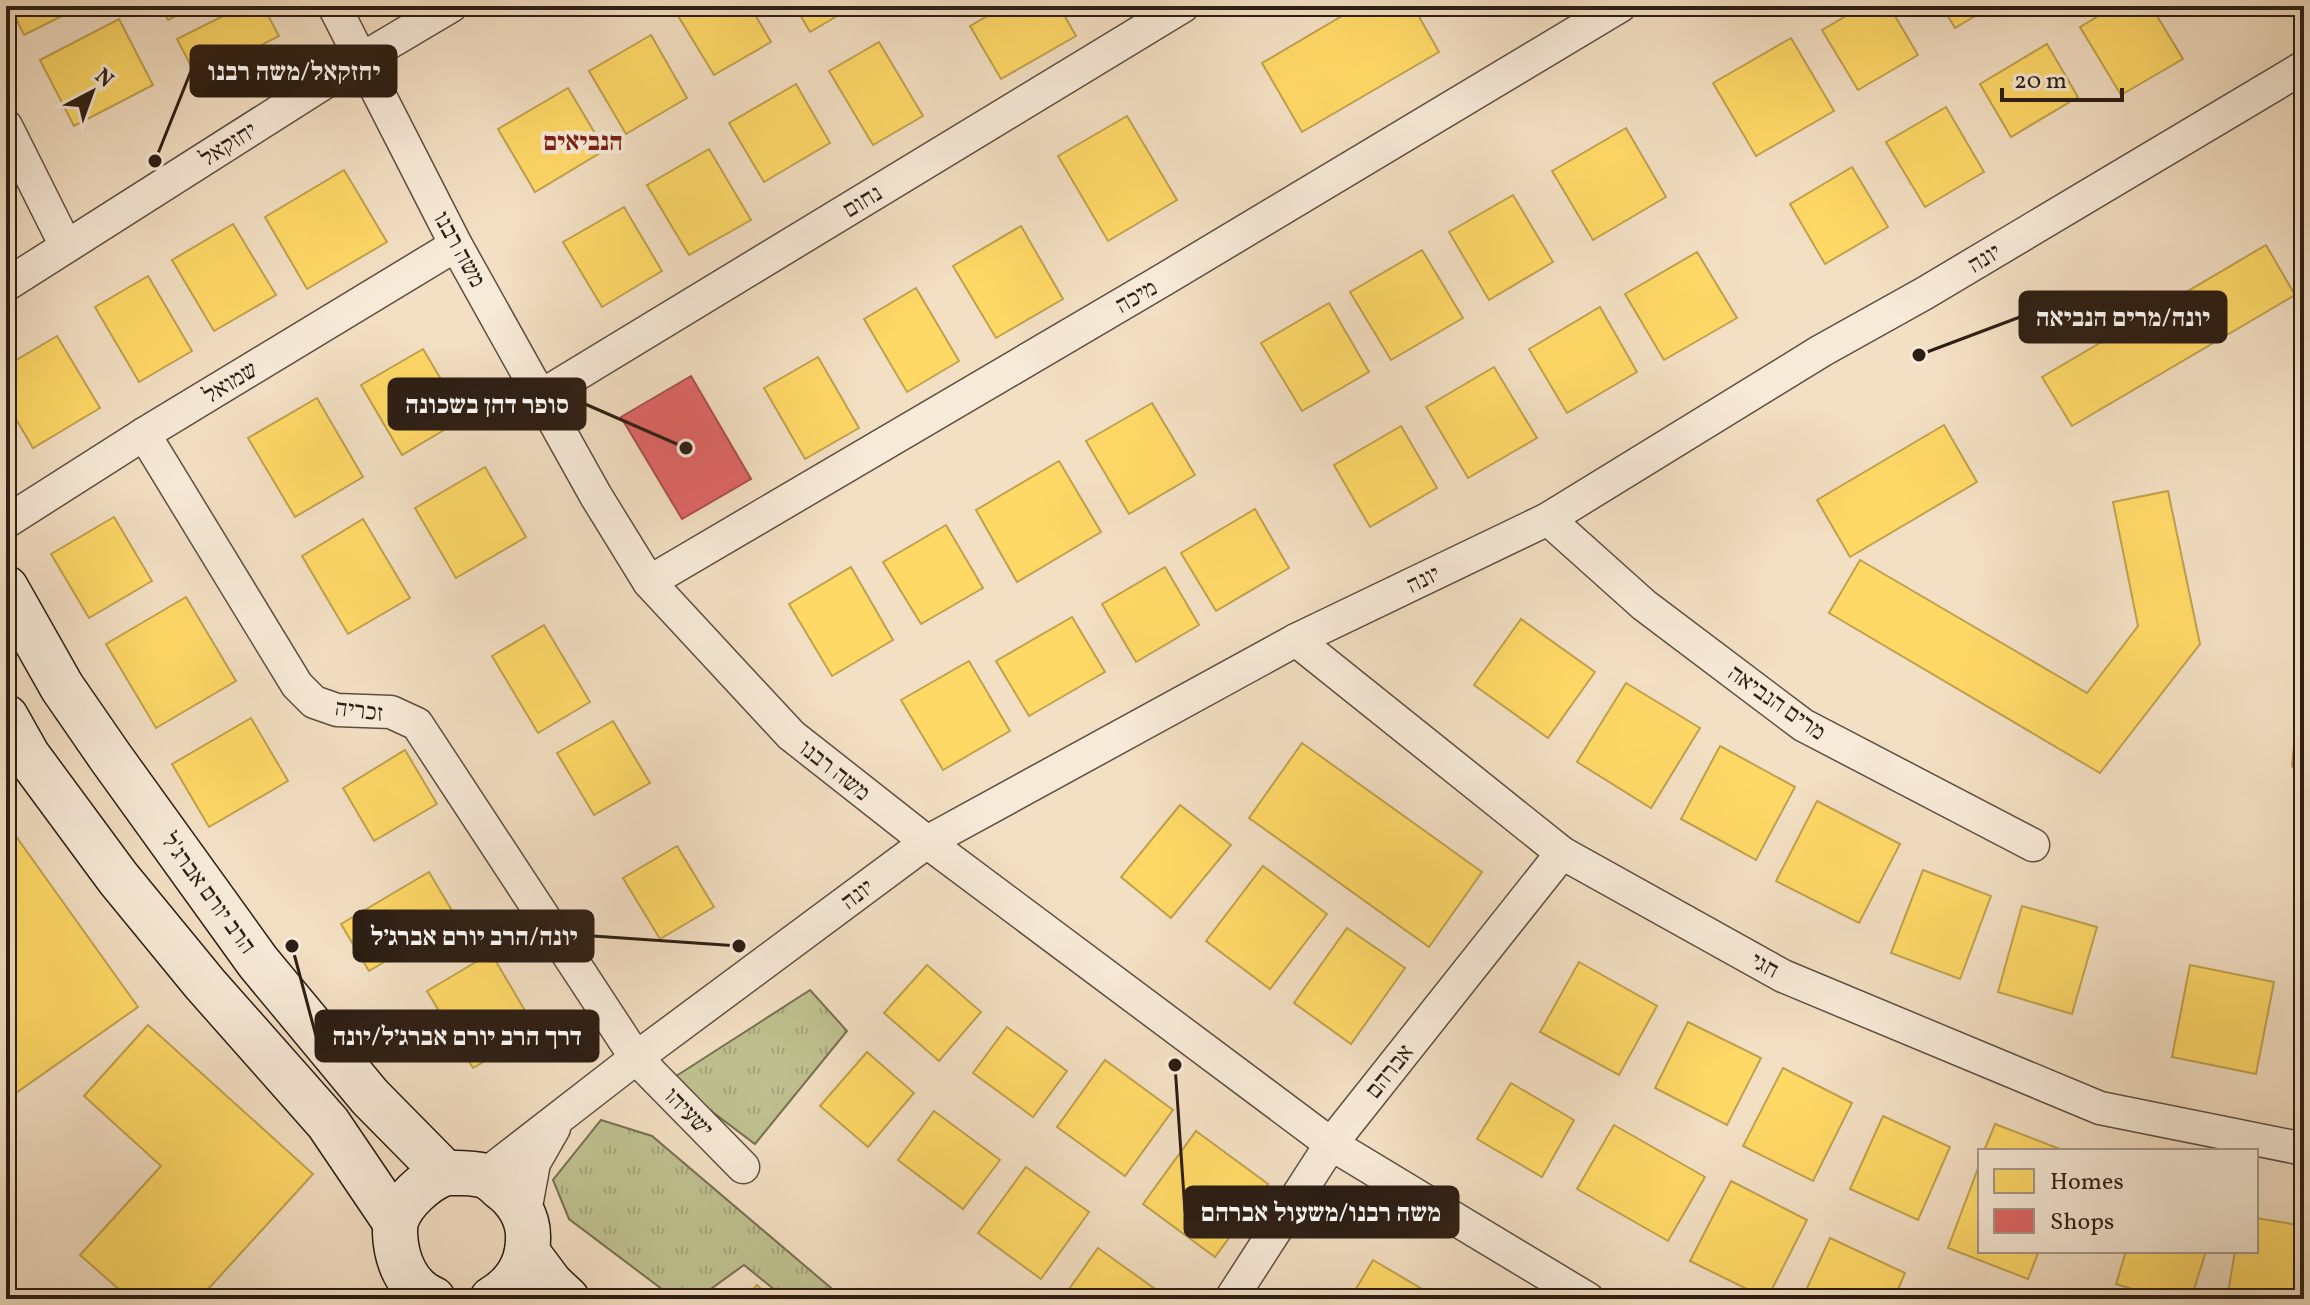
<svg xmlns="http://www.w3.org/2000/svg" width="2310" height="1305" font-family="Vollkorn,'Frank Ruhl Libre',serif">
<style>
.park{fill:url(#park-tufts);stroke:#767052;stroke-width:2}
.homes{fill:#ffd966;stroke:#c0a14d;stroke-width:2}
.shops{fill:#e06666;stroke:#aa504d;stroke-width:2}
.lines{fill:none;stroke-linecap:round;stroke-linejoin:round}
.street-casing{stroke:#5e4e40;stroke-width:35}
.secondary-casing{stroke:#2c1e14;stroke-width:47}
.street{stroke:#f7ead8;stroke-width:32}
.secondary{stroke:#f7ead8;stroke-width:44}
.labels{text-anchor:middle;stroke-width:8;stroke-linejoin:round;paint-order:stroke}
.street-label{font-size:24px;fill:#2c1e14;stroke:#f7ead8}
.neighbourhood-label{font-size:26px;font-weight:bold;fill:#7a1f14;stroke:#f7ead8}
.leader{fill:none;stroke:#2c1e14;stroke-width:3}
.callout-dot{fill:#2c1e14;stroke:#f7ead8;stroke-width:3}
.callout{fill:#2c1e14;stroke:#2c1e14;stroke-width:3}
.callout-label{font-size:26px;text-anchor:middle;font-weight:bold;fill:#fff}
</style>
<defs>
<pattern id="park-tufts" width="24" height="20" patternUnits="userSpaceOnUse" patternTransform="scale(2)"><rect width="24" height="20" fill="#bfc190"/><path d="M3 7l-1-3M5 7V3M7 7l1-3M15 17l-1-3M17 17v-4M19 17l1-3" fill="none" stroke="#a4a57b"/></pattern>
</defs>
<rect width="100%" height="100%" fill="#f3dfc3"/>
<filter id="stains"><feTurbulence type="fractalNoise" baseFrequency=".0025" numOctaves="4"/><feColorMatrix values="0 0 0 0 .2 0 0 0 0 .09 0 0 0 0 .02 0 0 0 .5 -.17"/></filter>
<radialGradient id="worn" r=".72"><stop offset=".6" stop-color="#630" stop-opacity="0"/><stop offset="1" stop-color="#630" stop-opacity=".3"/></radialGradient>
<g class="park">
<polygon points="810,990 847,1031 755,1144 670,1080"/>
<polygon points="601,1120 652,1136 844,1299 786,1299 744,1265 697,1299 675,1299 569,1219 553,1180"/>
</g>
<g class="homes">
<polygon points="10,6 82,6 24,35"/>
<polygon points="161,6 196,6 168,20"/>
<polygon points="243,6 263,6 279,36 197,78 177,39"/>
<polygon points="672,6 750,6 771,42 714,75"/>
<polygon points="795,6 854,6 810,32"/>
<polygon points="1005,6 1059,6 1076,36 1001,79 970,26"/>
<polygon points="1359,6 1413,6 1439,52 1302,132 1262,63"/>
<polygon points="1863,6 1889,6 1918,55 1858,90 1822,30"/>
<polygon points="1942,6 1992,6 1955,28"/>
<polygon points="2115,6 2151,6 2183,59 2121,95 2080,27"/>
<polygon points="119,19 153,85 74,126 40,60"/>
<polygon points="651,35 687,98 626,134 589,71"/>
<polygon points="1791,38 1834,111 1756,156 1713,83"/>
<polygon points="879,42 923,116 873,145 829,71"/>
<polygon points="2047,44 2078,97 2011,137 1980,84"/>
<polygon points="796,84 830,143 764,182 729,123"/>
<polygon points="568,88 605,150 535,192 498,129"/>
<polygon points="1946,107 1984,172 1925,207 1886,142"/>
<polygon points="1127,116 1177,200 1108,241 1058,156"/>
<polygon points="1626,128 1666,197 1593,240 1552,171"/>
<polygon points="709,149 751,220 689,255 647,185"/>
<polygon points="1852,167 1888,227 1825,264 1790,204"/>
<polygon points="344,170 387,242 307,289 265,217"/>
<polygon points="1513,195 1553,262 1489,300 1449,232"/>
<polygon points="624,207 662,271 602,307 563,242"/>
<polygon points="233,224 276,295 214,331 172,260"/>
<polygon points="1021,226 1063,299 996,338 953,266"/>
<polygon points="2266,245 2295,295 2072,426 2042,377"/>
<polygon points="1422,250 1463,318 1391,360 1350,292"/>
<polygon points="1697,252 1737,318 1664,360 1625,294"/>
<polygon points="148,276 192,351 139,382 95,307"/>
<polygon points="916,288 959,361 907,392 864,319"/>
<polygon points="1329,303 1369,372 1302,411 1261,343"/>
<polygon points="1600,307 1637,372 1567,413 1529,349"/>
<polygon points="57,336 100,408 33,448 6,402 6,366"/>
<polygon points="423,349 464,418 402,455 361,385"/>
<polygon points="818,357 859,428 805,459 764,388"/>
<polygon points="1494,367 1537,438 1468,478 1426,407"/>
<polygon points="317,398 363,477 295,517 248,438"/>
<polygon points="1152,403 1195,475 1129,514 1086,441"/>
<polygon points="1944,425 1977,482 1850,557 1817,500"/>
<polygon points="1401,426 1437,488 1370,527 1334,465"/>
<polygon points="1059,461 1101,532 1017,582 976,510"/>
<polygon points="485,467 526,537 456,578 415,508"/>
<polygon points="2168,491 2200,644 2100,773 1829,613 1860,560 2087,693 2138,626 2113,502"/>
<polygon points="1255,509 1289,568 1216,611 1181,553"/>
<polygon points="114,517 152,581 89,618 51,554"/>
<polygon points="363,519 410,598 348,634 302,556"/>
<polygon points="946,525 983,588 921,624 883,562"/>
<polygon points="851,567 893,640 832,676 789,604"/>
<polygon points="1165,567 1199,625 1136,662 1102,604"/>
<polygon points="186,597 236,681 156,728 106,644"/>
<polygon points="1072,617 1105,672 1029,716 996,661"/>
<polygon points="1521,619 1595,672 1548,738 1474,685"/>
<polygon points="544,625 590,702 538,733 492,656"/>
<polygon points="2304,643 2304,781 2292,766"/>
<polygon points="969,661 1010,731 943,770 901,700"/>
<polygon points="1626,683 1700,728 1651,808 1577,762"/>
<polygon points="251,718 288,781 209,827 172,764"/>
<polygon points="613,721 650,783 594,815 557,753"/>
<polygon points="1302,743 1482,872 1429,947 1249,818"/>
<polygon points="1720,746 1795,787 1756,860 1681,819"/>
<polygon points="405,750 437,804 374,841 343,788"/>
<polygon points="1817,801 1900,844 1859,923 1776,881"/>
<polygon points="1180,805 1231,845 1171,918 1121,877"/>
<polygon points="10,828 138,1007 6,1100 6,831"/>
<polygon points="677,846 714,907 660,939 623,878"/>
<polygon points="1263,866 1327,914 1270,989 1206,941"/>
<polygon points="1923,870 1991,896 1960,979 1891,953"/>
<polygon points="429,872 457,919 369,971 341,924"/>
<polygon points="2022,906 2097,927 2072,1014 1998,992"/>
<polygon points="1347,928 1405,968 1351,1044 1294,1003"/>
<polygon points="491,953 537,1031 473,1068 427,991"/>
<polygon points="1579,962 1657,1006 1619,1075 1540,1032"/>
<polygon points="927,965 981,1012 939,1061 884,1013"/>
<polygon points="2190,965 2274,982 2256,1074 2172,1057"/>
<polygon points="1688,1022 1761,1058 1727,1125 1655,1088"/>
<polygon points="148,1025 313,1174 199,1299 130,1299 80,1255 161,1166 84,1096"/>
<polygon points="1007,1027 1067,1071 1033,1117 973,1073"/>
<polygon points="867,1052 914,1093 868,1147 820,1106"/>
<polygon points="1105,1060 1173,1110 1125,1176 1057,1127"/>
<polygon points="1783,1068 1852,1103 1813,1181 1743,1146"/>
<polygon points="1511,1083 1574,1120 1542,1177 1477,1139"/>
<polygon points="934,1111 1000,1160 963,1209 898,1160"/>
<polygon points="1883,1116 1950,1147 1918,1220 1850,1189"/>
<polygon points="1995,1124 2065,1151 1984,1151"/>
<polygon points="1614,1125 1705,1177 1668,1241 1577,1189"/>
<polygon points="1196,1131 1268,1184 1215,1257 1143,1204"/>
<polygon points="1980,1163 1980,1251 2039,1251 2028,1279 1948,1248"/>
<polygon points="1026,1167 1089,1212 1041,1279 978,1233"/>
<polygon points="1731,1181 1807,1220 1767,1299 1690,1261"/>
<polygon points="2256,1218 2304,1226 2304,1299 2227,1299 2235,1251 2256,1251"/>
<polygon points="1830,1238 1905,1273 1894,1299 1802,1299"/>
<polygon points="1098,1248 1169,1299 1062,1299"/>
<polygon points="2126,1251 2206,1251 2191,1299 2164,1299 2116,1284"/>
<polygon points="1373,1260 1439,1299 1350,1299"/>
<polygon points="757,1285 772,1299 744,1299"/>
</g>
<polygon class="shops" points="691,376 751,479 682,519 621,417"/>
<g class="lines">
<g class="street-casing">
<g id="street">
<polyline points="334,6 456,245 596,496 649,582 791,735 927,842 1331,1144 1588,1299"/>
<polyline points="6,126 66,246"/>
<polyline points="6,285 360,60 451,6"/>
<polyline points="541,396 1183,6"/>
<polyline points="144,434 297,685 314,702 337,710 391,712 417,724 636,1058 743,1167"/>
<polyline points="1548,519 1644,605 1803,725 2033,845"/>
<polyline points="6,522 144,434 456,245"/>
<polyline points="649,582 1163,280 1620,6"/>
<polyline points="1296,640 1562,853 1783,976 2100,1108 2304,1149"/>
<polyline points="485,1175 636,1058 927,842 1296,640 1548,519 1821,351 1925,293 2304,67"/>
<polyline points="524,1217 534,1163 554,1128"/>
<polyline points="1231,1299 1331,1144 1562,853"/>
</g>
</g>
<g class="secondary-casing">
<g id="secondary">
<polyline points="6,588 62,687 111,758 258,962 370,1097 445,1173"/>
<polyline points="6,717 28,756 118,878 205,984 328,1123 395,1222"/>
<polyline points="527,1252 551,1284 567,1299"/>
<path d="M 433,1299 C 407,1288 396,1260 395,1233 C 395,1231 395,1224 396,1221 C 402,1202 425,1181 443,1174 C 448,1172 479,1173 485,1176 C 490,1178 496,1183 500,1187 C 517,1199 529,1218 528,1239 C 528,1265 514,1286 492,1299"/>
</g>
</g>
<use href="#street" class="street"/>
<use href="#secondary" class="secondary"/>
</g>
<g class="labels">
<g class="street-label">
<text transform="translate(228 144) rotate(-32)" y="8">יחזקאל</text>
<text transform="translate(862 201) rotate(-31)" y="8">נחום</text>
<text transform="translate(460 249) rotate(61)" y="8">משה רבנו</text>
<text transform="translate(1984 258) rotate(-31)" y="8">יונה</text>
<text transform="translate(1136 296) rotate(-30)" y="8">מיכה</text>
<text transform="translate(230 382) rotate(-31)" y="8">שמואל</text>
<text transform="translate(1423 579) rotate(-26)" y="8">יונה</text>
<text transform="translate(1777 702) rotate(35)" y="8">מרים הנביאה</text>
<text transform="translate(359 710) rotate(7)" y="8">זכריה</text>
<text transform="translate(835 770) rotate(38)" y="8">משה רבנו</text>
<text transform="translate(209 893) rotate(54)" y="8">הרב יורם אברג'ל</text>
<text transform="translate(857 894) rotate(-37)" y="8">יונה</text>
<text transform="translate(1765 965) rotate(28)" y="8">חגי</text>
<text transform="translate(1389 1071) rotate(-51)" y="8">אברהם</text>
<text transform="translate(689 1112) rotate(46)" y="8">ישעיהו</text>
</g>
<g class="neighbourhood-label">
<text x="583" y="150">הנביאים</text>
</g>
</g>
<path class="leader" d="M155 161L191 71M1919 355L2020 317M686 448L585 404M739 946L593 936M292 946L316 1036M1175 1065L1185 1212"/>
<g class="callout-dot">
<circle cx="155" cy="161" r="8"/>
<circle cx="1919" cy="355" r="8"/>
<circle cx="686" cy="448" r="8"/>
<circle cx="739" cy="946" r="8"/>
<circle cx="292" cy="946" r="8"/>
<circle cx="1175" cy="1065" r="8"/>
</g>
<g class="callout">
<rect x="191" y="46" width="205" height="50" rx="8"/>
<rect x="2020" y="292" width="206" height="50" rx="8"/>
<rect x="389" y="379" width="196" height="50" rx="8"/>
<rect x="354" y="911" width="239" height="50" rx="8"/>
<rect x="316" y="1011" width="282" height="50" rx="8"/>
<rect x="1185" y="1187" width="273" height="50" rx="8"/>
</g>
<g class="callout-label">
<text x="294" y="80">יחזקאל/משה רבנו</text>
<text x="2123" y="326">יונה/מרים הנביאה</text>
<text x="487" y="413">סופר דהן בשכונה</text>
<text x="474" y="945">יונה/הרב יורם אברג׳ל</text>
<text x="457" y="1045">דרך הרב יורם אברג׳ל/יונה</text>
<text x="1321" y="1221">משה רבנו/משעול אברהם</text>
</g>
<rect width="2310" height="1305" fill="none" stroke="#f3dfc3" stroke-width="32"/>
<rect x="8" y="8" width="2294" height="1289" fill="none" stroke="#2c1e14" stroke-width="4"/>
<rect x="16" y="16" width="2278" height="1273" fill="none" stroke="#2c1e14" stroke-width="2"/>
<rect x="1978" y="1149" width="280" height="104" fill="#f7ead8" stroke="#a6988a" stroke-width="2"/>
<rect x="1994" y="1169" width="40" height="24" fill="#ffd966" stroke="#a6988a" stroke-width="2"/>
<text x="2050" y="1189" font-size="24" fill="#2c1e14">Homes</text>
<rect x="1994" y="1209" width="40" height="24" fill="#e06666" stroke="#a6988a" stroke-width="2"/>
<text x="2050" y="1229" font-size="24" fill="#2c1e14">Shops</text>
<g transform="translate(92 92) rotate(41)" stroke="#f7ead8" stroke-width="6" paint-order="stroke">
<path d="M0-6L14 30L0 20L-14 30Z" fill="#2c1e14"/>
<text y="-12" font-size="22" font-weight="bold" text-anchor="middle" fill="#2c1e14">N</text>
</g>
<path d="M2002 88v12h120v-12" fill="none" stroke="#2c1e14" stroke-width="4"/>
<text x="2014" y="88" font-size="24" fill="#2c1e14" stroke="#f7ead8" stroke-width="6" paint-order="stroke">20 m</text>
<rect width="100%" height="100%" filter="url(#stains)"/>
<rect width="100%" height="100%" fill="url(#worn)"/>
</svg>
